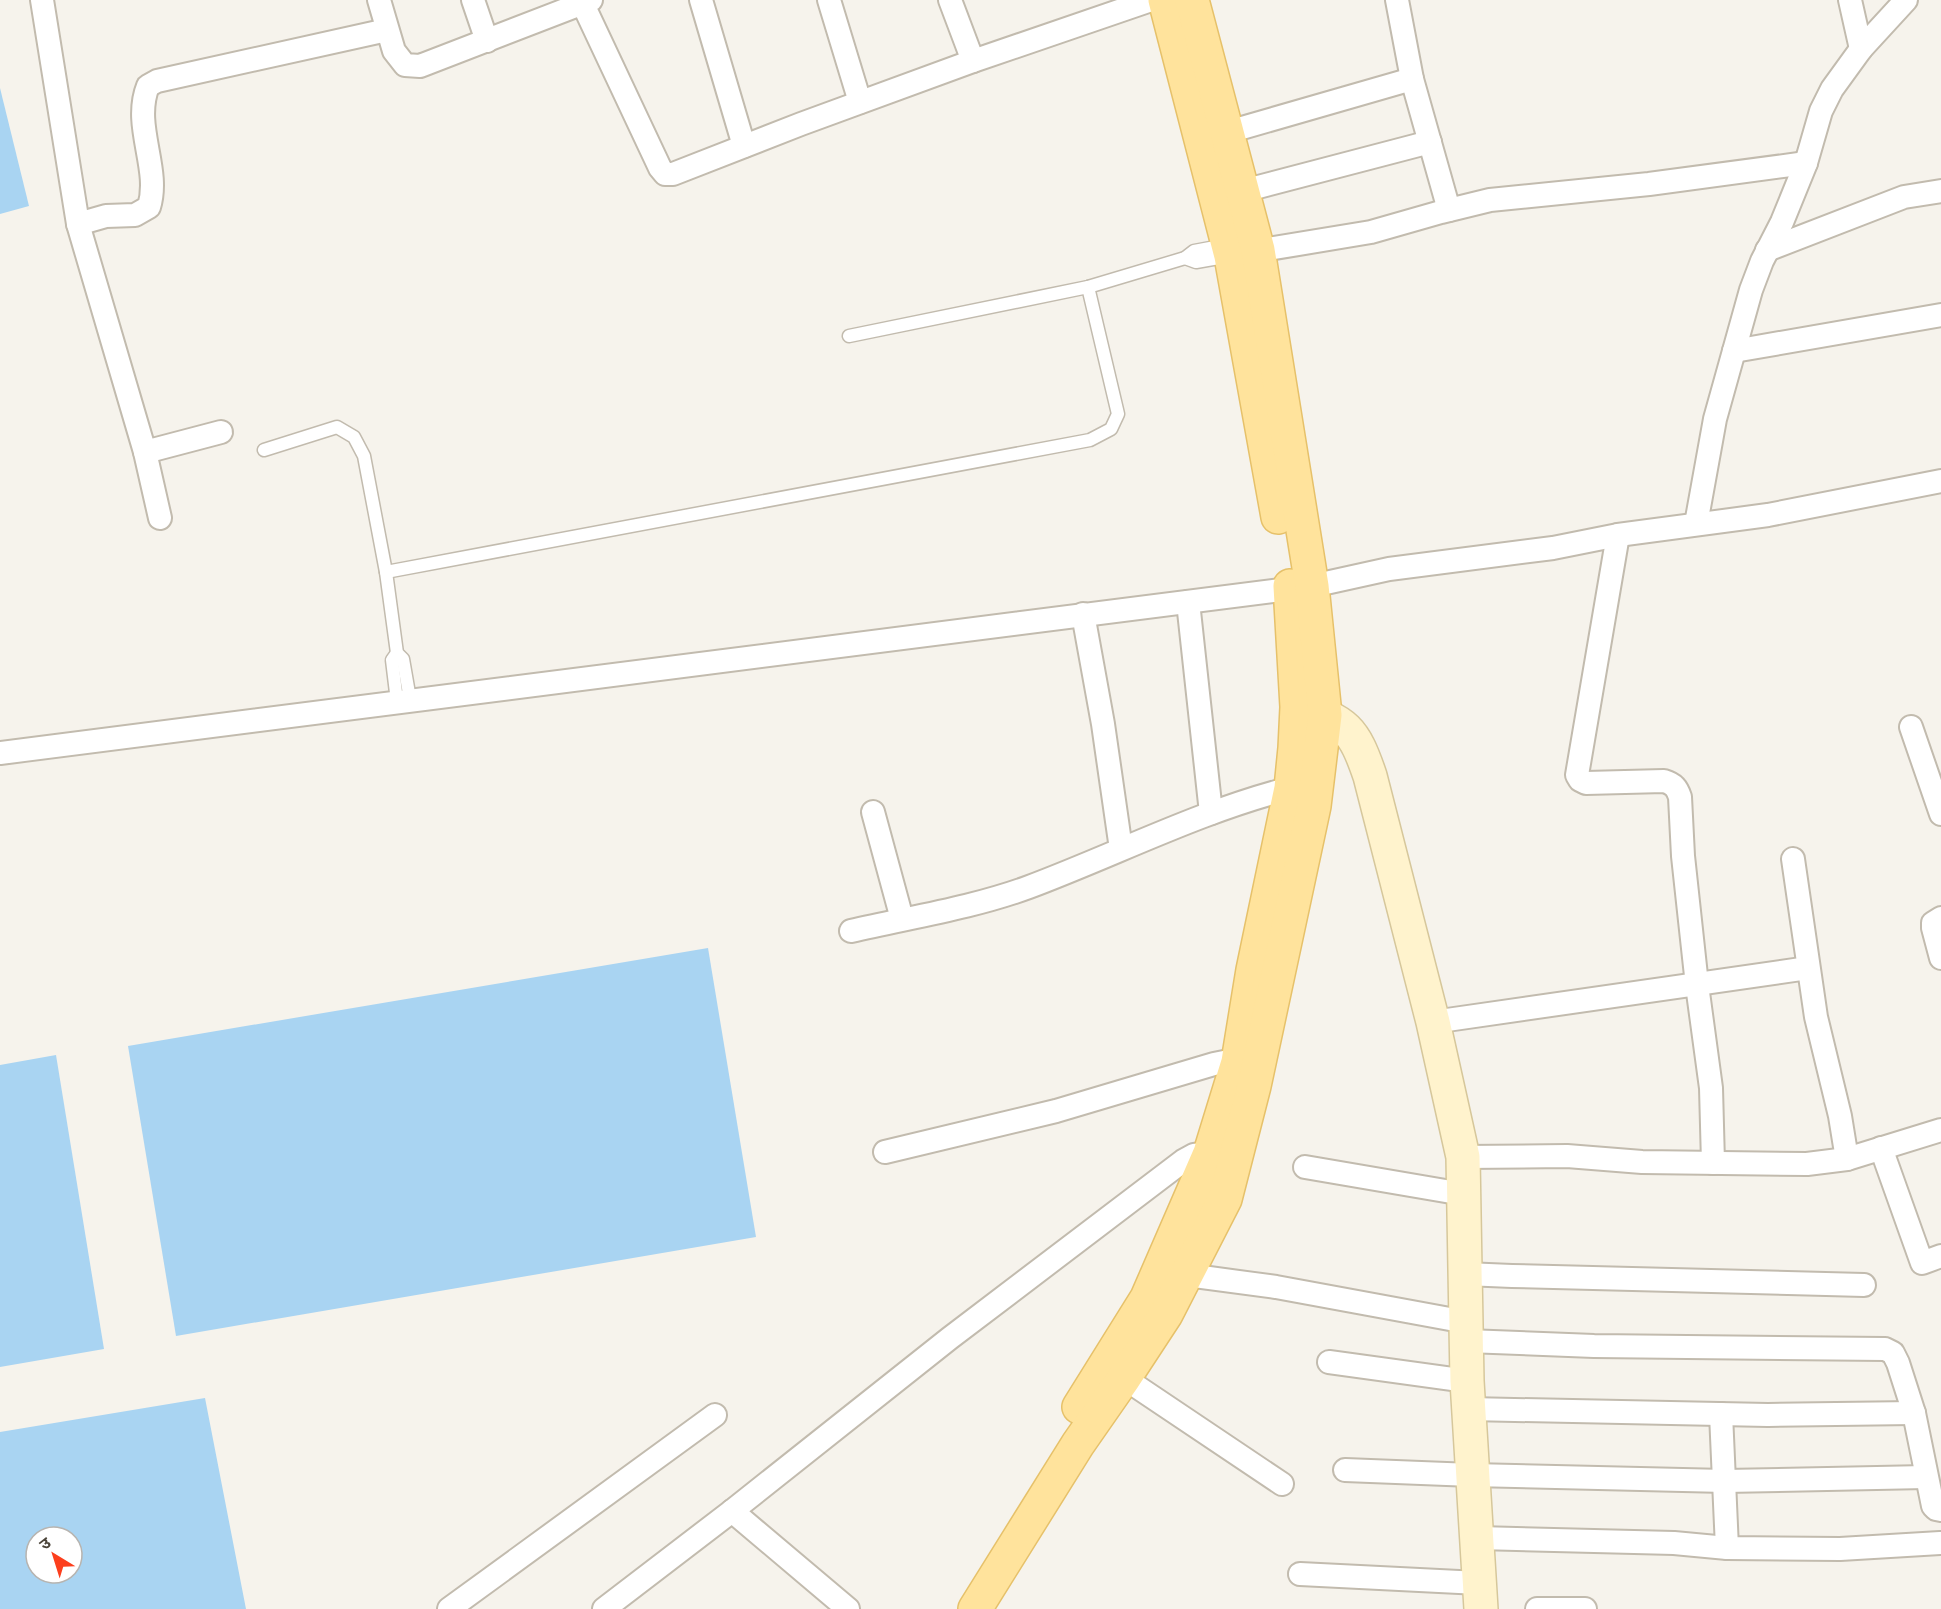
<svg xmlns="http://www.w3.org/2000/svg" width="1941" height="1609" font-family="'Sofia Sans Condensed','Noto Sans Devanagari',sans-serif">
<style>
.water{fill:#a9d4f2;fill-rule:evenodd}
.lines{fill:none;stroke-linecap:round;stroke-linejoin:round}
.lane-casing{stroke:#c2bbae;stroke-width:15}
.street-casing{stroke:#c2bbae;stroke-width:26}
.secondary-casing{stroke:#d6c79b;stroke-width:36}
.primary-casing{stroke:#e6c16a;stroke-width:36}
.lane{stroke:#fff;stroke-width:12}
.street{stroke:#fff;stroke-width:22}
.secondary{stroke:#fff3cd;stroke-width:33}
.primary{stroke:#ffe39c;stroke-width:33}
</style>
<rect width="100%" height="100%" fill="#f6f3ec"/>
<g class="water">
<polygon points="0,88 29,206 0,214"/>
<polygon points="708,948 756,1237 176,1336 128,1046"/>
<polygon points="56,1055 104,1349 0,1367 0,1065"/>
<path d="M 205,1398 L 246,1609 L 0,1609 L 0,1432 ZM 36,1537 L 72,1537 L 72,1573 L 36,1573 Z"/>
</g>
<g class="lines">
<g class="lane-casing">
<g id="lane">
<polyline points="1185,258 1196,262 1230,256"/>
<polyline points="849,336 1088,287 1185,258 1194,251 1226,245"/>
<polyline points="264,450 337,427 354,437 364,456 386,572 397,653 403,659 410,699"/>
<polyline points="386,572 1090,440 1111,429 1118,414 1088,287"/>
<polyline points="397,653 392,660 397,701"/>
</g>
</g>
<g class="street-casing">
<g id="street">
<polyline points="42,0 78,224"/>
<polyline points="379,0 394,51 405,65 420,66 591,0"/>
<polyline points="473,0 487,41"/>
<polyline points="581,0 660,168 665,174 673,174 801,124 973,61 1151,0"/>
<polyline points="701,0 744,146"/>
<polyline points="829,0 860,102"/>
<polyline points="950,0 973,61"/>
<polyline points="1397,0 1412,79 1449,210"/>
<polyline points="1850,0 1861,49"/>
<polyline points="1228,132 1412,79"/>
<polyline points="1243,191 1430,142"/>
<polyline points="1767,250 1904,197 1941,191"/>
<polyline points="1244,253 1371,232 1441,212 1490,200 1649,184 1806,163"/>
<polyline points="1734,351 1941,315"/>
<polyline points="145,452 221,432"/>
<path d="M 160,518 L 145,452 L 78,224 L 106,216 L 135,215 L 149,207 C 161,168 132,126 148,86 L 157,81 L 387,30"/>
<polyline points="1696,524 1715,419 1751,290 1762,261 1782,222 1806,163 1821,111 1832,89 1861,49 1906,0"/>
<path d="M 1618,535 L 1577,775 L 1580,780 L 1586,783 L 1664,781 C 1674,784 1677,788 1680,797 L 1683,856 L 1697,985 L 1711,1088 L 1713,1163"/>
<polyline points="1188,602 1211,813"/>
<polyline points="1083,614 1103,724 1121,849"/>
<polyline points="1911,727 1941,814"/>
<polyline points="0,753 1312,586 1389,569 1553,548 1618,535 1768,515 1941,481"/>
<polyline points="873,812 902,919"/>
<polyline points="1793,859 1816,1017 1840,1116 1847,1159"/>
<polyline points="1941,918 1933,923 1933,928 1941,958"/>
<path d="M 851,931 C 911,917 972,908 1029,887 C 1117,854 1200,811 1291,788"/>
<polyline points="1433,1022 1808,968"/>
<polyline points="1881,1148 1922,1263 1941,1256"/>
<polyline points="885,1152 1056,1111 1214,1064 1229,1061 1249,1063"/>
<polyline points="1463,1157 1567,1156 1642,1162 1807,1164 1847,1159 1941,1130"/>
<polyline points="1305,1167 1463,1194"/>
<polyline points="1465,1274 1512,1276 1864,1285"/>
<polyline points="1187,1275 1276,1287 1466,1322"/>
<polyline points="1467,1341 1594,1346 1885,1349 1893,1353 1898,1363 1914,1413 1933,1506 1936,1509 1941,1510"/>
<polyline points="1329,1362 1467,1381"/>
<polyline points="1124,1378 1282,1484"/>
<polyline points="1469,1409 1768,1415 1914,1413"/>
<polyline points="1721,1414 1727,1548"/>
<polyline points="1345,1470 1472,1475 1725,1481 1926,1477"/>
<polyline points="732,1511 848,1609"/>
<polyline points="1478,1538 1674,1543 1727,1548 1840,1549 1940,1543"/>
<polyline points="1300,1574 1479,1583"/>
<polyline points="449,1609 715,1415"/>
<polyline points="604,1609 732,1511 950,1338 1183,1161 1194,1155 1210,1153"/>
<polyline points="1537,1609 1585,1609"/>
</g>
</g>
<g class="secondary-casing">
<path id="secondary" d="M 1299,707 C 1346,721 1354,729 1370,776 L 1433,1022 L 1463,1157 L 1467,1381 L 1481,1609"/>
</g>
<g class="primary-casing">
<g id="primary">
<polyline points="1165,0 1231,256 1278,517"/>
<polyline points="1079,1407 1147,1298 1210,1153 1238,1062 1253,970 1291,788 1295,748 1297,707 1290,586"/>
<polyline points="975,1609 1078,1444 1124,1378 1166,1314 1225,1199 1254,1086 1314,806 1325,715 1312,586 1258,250 1192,0"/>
</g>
</g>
<use href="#lane" class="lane"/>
<use href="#street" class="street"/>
<use href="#secondary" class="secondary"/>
<use href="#primary" class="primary"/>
</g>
<g transform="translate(54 1555) rotate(322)"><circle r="28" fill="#ffffff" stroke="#b7b4b0" stroke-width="1.5"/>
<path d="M0-4.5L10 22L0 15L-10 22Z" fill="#fc3f1d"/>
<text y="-9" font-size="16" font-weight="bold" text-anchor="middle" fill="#4b4439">उ</text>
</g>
</svg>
